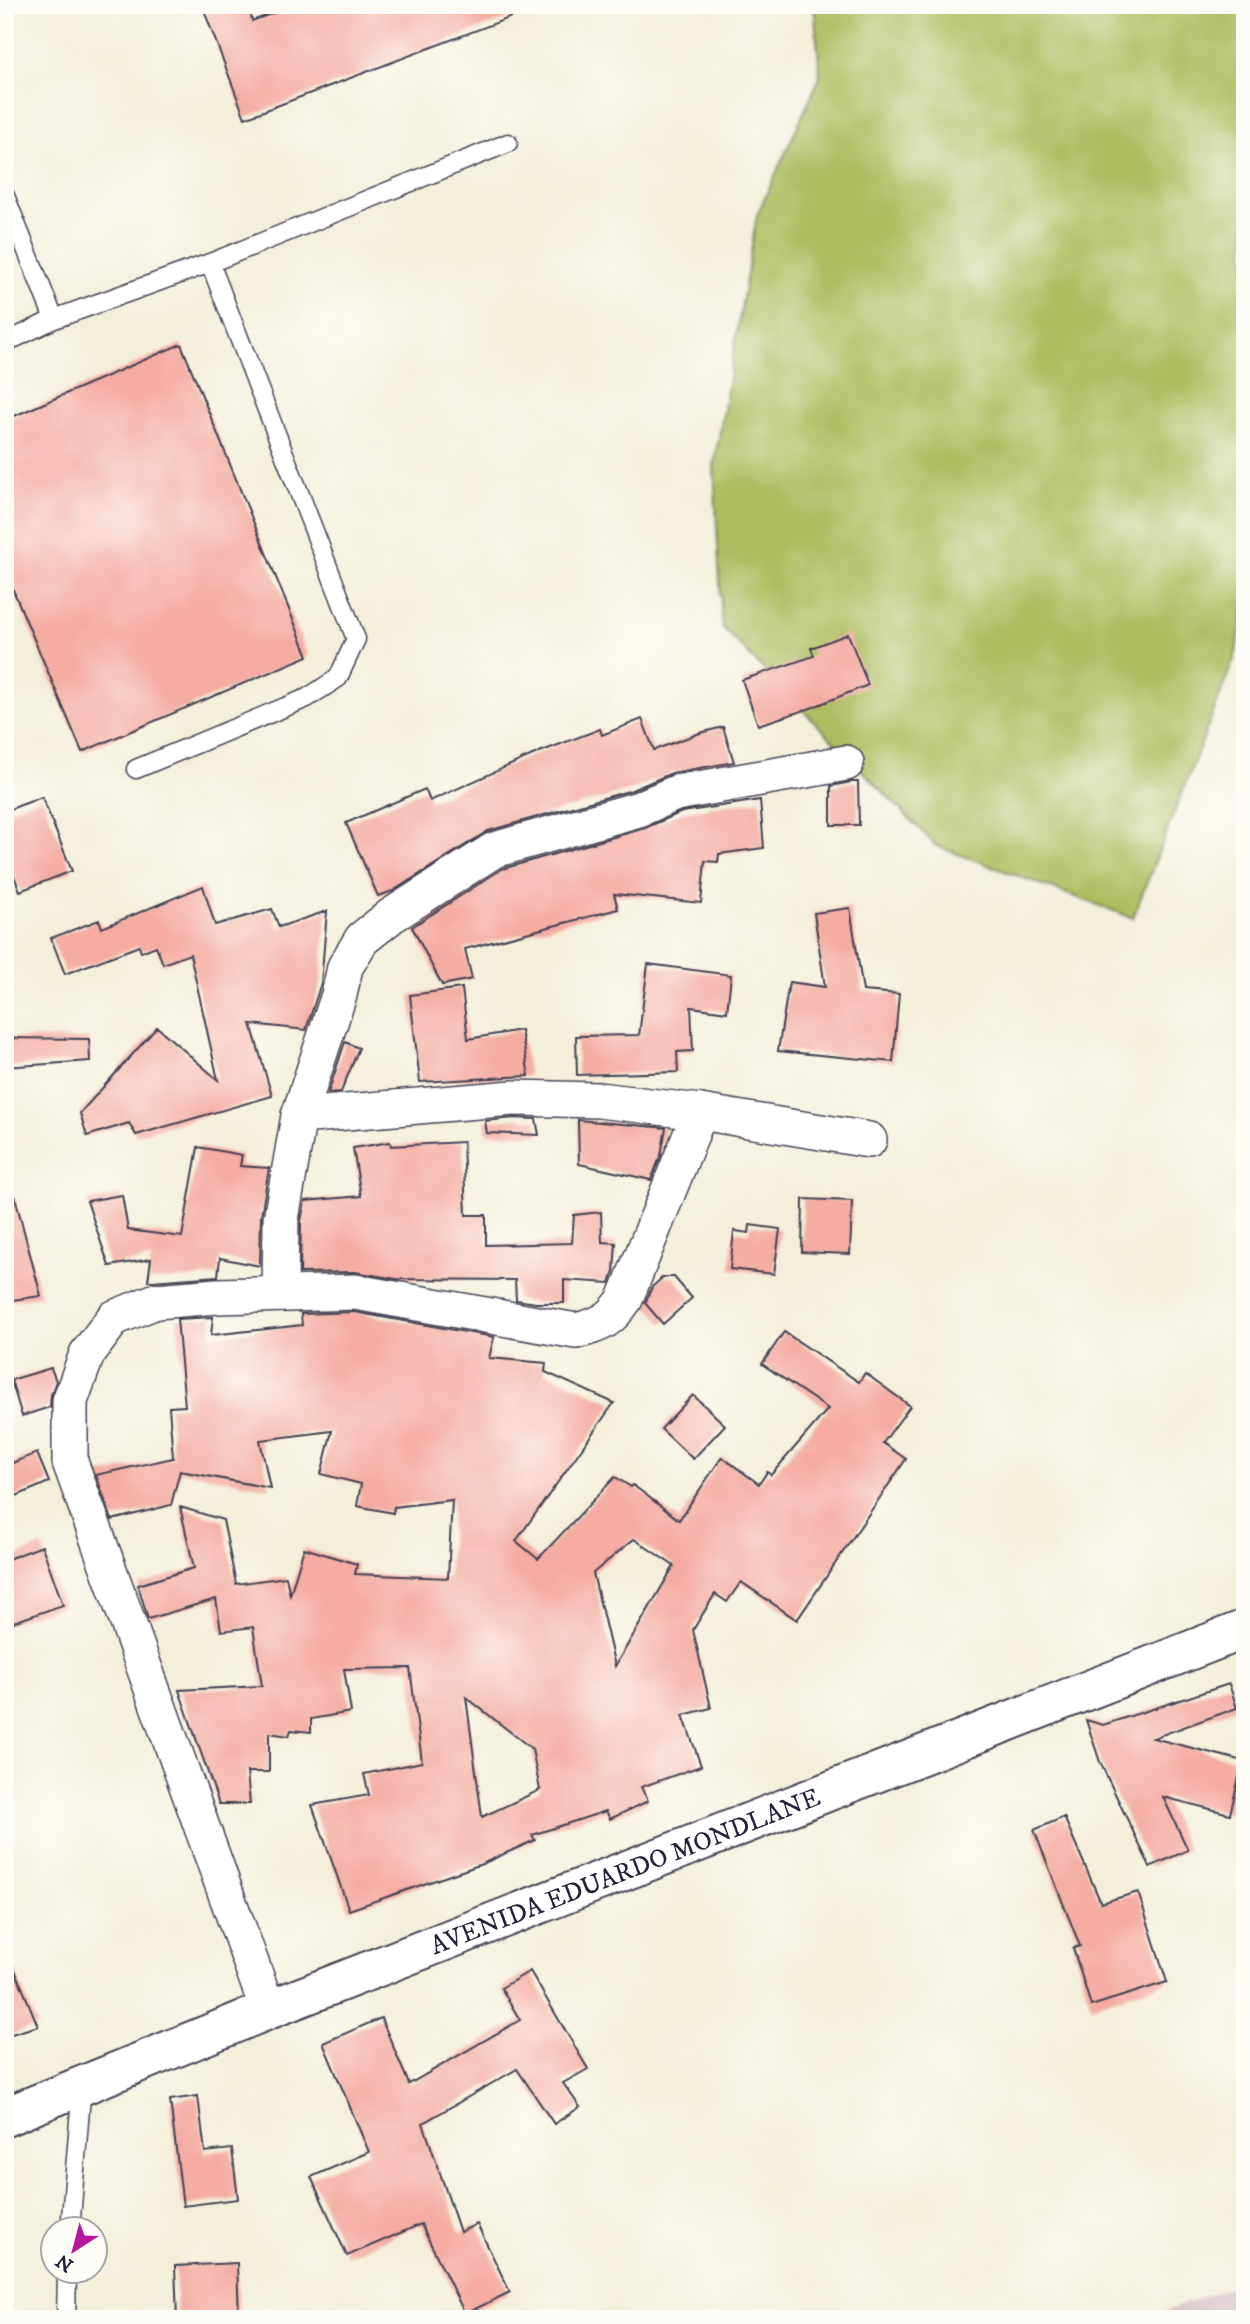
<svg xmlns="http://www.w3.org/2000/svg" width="1250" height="2324" font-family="'IM FELL DW Pica',serif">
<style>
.industrial{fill:#d2bec5}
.green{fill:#adbd60;stroke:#68704e;stroke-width:2}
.building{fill:#f4aca3;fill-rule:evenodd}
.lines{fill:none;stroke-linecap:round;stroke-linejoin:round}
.service-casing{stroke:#424153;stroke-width:21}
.minor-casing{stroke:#424153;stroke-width:38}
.primary-casing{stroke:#424153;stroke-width:42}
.service{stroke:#fff;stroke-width:18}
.minor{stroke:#fff;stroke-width:35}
.primary{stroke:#fff;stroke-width:38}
.labels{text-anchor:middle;stroke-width:5;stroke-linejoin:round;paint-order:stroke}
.street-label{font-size:26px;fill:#22223b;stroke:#fdfcf7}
</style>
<rect width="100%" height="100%" fill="#fdfcf7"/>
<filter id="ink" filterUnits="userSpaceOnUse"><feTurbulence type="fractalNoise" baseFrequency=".0143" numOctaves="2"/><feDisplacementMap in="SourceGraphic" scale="14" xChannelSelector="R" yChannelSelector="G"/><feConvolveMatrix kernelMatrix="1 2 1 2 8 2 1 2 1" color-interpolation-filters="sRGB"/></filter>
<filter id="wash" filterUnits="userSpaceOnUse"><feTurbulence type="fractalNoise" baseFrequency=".00686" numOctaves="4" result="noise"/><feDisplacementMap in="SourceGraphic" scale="28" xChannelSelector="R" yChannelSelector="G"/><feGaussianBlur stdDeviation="1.57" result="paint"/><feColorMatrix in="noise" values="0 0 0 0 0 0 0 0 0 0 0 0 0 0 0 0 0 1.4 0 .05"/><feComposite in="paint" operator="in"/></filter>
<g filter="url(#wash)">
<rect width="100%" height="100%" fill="#f4efdb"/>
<polygon class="industrial" points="1245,2281 1245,2319 1145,2319"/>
<polygon class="green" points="814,5 1245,5 1245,607 1235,657 1133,918 936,846 722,627 714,466 757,215 820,77"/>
<g id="blocks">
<g class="building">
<polygon points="202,5 249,5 252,21 295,5 535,5 535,8 245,118"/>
<polygon points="181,344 308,656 82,752 5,571 5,420"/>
<polygon points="848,634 868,685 811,708 758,725 742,680 814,656 811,648"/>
<polygon points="642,719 654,750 700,733 723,727 734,762 672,773 632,790 488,831 393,891 378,896 346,823 425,789 430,801 537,753 600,729 602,735"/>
<polygon points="851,782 858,782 859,825 831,825 831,786"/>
<polygon points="42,797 72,871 20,891 5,854 5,811"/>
<polygon points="760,800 764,848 719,854 718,862 705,861 701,903 614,894 618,909 465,949 472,979 442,985 412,927 502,869 645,828 682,812"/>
<polygon points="203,886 215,925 272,909 279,927 327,911 321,983 306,1030 251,1024 272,1096 136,1135 129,1123 87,1136 80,1113 157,1027 218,1080 190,954 163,964 156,946 141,952 139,946 65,974 51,938 99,920 102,928"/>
<polygon points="850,908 863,991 899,994 893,1062 778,1051 789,982 825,987 814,913"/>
<polygon points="648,964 731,975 727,1012 691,1007 693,1051 677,1052 678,1072 577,1075 576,1036 639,1035"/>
<polygon points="462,988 468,1039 521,1030 529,1076 420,1082 410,995"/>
<polygon points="5,1038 89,1039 90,1061 5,1067"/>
<polygon points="345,1042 359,1048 341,1092 328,1093"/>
<polygon points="514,1118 536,1119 539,1135 487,1133 485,1121"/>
<polygon points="578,1120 666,1128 661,1155 651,1180 579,1164"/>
<polygon points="390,1142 391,1146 463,1142 466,1215 486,1215 486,1245 572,1243 574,1215 601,1212 602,1242 616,1243 614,1271 610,1283 564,1280 564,1303 536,1303 516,1300 515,1280 396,1279 355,1272 300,1273 301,1221 305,1201 361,1196 353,1148"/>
<polygon points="198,1147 242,1155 240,1166 269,1168 261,1216 260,1266 220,1258 218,1276 152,1281 148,1281 151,1259 109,1266 87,1201 122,1195 128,1230 182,1237"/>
<polygon points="15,1197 41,1296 5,1301 5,1199"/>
<polygon points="803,1199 852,1201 850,1254 802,1252"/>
<polygon points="750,1225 780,1229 774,1274 730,1269 734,1231 749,1233"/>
<polygon points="663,1277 674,1277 692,1298 663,1324 645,1303 652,1287"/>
<path d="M 354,1312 L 494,1337 L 489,1358 L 546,1363 L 545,1372 L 614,1403 L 516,1541 L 538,1559 L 615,1477 L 631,1487 L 633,1485 L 679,1520 L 722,1457 L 759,1484 L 767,1472 L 771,1475 L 828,1409 L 762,1364 L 784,1332 L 859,1382 L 865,1373 L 910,1406 L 883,1443 L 906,1459 L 797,1620 L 741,1582 L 727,1602 L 715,1594 L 693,1630 L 711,1708 L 683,1715 L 701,1766 L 641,1787 L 648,1801 L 610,1819 L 606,1811 L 532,1835 L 535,1840 L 482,1864 L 349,1910 L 312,1805 L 369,1795 L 364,1774 L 422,1762 L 410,1668 L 344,1669 L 351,1712 L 311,1719 L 311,1732 L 291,1730 L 289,1736 L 269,1733 L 269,1772 L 247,1772 L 250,1804 L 219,1804 L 179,1690 L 262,1686 L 253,1627 L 221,1631 L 216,1599 L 148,1619 L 138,1585 L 194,1568 L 180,1507 L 223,1520 L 236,1584 L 286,1577 L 290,1595 L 304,1548 L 357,1564 L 355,1574 L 448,1578 L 452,1500 L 394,1507 L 393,1513 L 357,1506 L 361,1484 L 321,1474 L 332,1431 L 260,1440 L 270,1488 L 180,1471 L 171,1505 L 112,1520 L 96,1475 L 173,1458 L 169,1407 L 185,1406 L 177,1319 L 213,1317 L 211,1335 L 302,1325 L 301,1314 ZM 634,1539 L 674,1566 L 615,1666 L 593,1573 ZM 466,1697 L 532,1749 L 540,1790 L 482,1817 Z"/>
<polygon points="51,1368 56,1381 51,1395 50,1407 22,1416 11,1380"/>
<polygon points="693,1395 725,1425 693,1459 661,1429"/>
<polygon points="37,1453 49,1482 5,1501 5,1466"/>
<polygon points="42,1546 63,1605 5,1625 5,1560"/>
<polygon points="1229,1684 1237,1708 1153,1738 1243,1761 1230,1814 1163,1797 1188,1850 1150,1867 1100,1762 1086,1720 1103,1725"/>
<polygon points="1064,1817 1101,1903 1138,1892 1167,1982 1091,2006 1073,1948 1080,1946 1034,1830"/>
<polygon points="6,1948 38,2026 5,2036 5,1949"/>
<polygon points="530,1971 588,2069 563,2083 580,2107 554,2124 517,2069 423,2123 460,2232 477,2224 510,2292 465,2314 421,2224 347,2256 311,2177 369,2152 323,2043 381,2018 409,2084 520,2020 501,1988"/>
<polygon points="198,2096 205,2152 232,2149 238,2199 183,2206 170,2100"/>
<polygon points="237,2263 239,2319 177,2319 175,2266"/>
</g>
</g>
</g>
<g filter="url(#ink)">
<use href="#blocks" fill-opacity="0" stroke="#424153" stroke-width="2"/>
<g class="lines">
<g class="service-casing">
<g id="service">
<polyline points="5,196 54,319"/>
<polyline points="5,343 54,319 210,263 508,143"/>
<polyline points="136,769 307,698 338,678 356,639 210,263"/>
<polyline points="70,2230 82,2085"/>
<polyline points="66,2319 67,2272"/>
</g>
</g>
<g class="minor-casing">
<g id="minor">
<polyline points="299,1116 513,1098 599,1100 700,1112 869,1140"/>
<polyline points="280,1294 281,1219 299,1116 339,995 345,967 362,939 391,916 494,850 639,809 676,793 846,763"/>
<path d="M 268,2010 L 70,1462 L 70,1401 L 87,1354 L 114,1318 L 156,1301 L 217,1296 L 355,1292 L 576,1331 C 601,1325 611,1320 625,1299 L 700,1112"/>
</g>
</g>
<g class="primary-casing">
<g id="primary">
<path id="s1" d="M 5,2117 L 268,2010 L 1245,1629"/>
</g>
</g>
<use href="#service" class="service"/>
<use href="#minor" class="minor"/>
<use href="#primary" class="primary"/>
</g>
</g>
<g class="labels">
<g class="street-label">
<text dy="9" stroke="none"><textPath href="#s1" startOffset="667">AVENIDA EDUARDO MONDLANE</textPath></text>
</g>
</g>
<rect width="1250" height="2324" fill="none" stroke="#fdfcf7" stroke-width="28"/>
<g transform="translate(74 2250) rotate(216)"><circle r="33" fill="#fdfcf7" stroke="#a5a5ac" stroke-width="2"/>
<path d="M0-5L12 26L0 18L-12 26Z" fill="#b5179e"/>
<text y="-10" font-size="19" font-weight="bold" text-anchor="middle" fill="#22223b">N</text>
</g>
</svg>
